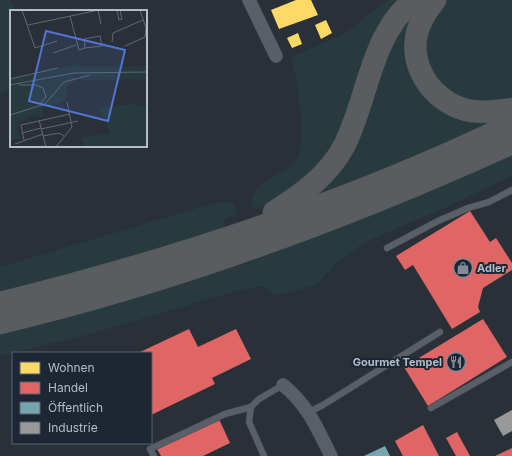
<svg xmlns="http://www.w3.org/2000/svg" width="512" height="456" font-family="Inter,sans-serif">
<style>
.green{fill:#273a3e}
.homes{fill:#ffd966}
.shops{fill:#e06666}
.public{fill:#76a5af}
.industry{fill:#999}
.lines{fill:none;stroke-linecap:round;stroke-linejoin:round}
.lane-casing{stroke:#484c53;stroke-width:7}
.street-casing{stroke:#484c53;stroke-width:14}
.highway-casing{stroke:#474c53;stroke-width:23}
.lane{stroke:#5a5e66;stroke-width:6}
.street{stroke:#5a5e66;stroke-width:13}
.highway{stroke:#5a5d60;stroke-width:22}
.labels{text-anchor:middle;stroke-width:4;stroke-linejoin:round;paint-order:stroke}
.poi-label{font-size:11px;font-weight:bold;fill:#b4bcc9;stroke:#1d2633;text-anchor:start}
.inset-road{fill:none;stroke:#616872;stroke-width:1}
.view{fill:#5274d3;fill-opacity:0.15;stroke:#5274d3;stroke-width:2}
.inset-edge{fill:none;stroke:#b4bcc9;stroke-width:2}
</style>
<rect width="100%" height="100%" fill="#2a3038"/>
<g class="green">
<polygon points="0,0 10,0 18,11 11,11 11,89 0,93"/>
<path d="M 386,0 L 512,0 L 512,176 L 442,209 L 367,241 L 338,261 L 316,285 L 275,296 L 264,286 L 239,290 L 94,333 L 0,356 L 0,267 L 215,203 L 230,202 L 234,205 L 238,214 L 223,220 L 239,266 L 283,250 L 267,204 L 254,209 L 251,201 C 259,178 279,178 294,163 C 309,147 297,77 291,57 L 348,32 Z"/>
</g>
<g class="homes">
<polygon points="296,0 311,0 318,15 279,29 271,10"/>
<polygon points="326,20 332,33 321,39 315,25"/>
<polygon points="298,33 302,44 292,48 287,38"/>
</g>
<g class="shops">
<polygon points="470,211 490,242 496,238 512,263 512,270 483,288 478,307 480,312 452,329 413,265 405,270 396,256"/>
<polygon points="483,319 507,357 428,406 404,367"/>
<polygon points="189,329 198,347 236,329 251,359 212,378 215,384 151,415 151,353 138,353"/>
<polygon points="219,419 230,443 203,456 161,456 157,449"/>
<polygon points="423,425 439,456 403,456 395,441"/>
<polygon points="457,432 470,456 456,456 446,438"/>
<polygon points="512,448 512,456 495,456"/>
</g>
<polygon class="public" points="385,446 390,456 364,456"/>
<polygon class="industry" points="512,410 512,431 503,436 494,420"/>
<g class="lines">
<g class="lane-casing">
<g id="lane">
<polyline points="387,248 438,221 468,208 489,202 512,190"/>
<polyline points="251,407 249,422 264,456"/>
<polyline points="431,408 512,362"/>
<polyline points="309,412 323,405 440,332"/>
<polyline points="154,456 150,449 225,414 251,407 259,399 283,385"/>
</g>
</g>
<g class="street-casing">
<g id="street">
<polyline points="249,0 276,56"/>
<path d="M 283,385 C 308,405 317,428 331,456"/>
</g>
</g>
<g class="highway-casing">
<g id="highway">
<path d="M 435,0 C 431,6 426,11 423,18 C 403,54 425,97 463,109 C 478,114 497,111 512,109"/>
<path d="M 274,212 C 301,195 329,175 344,146 C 368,100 370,35 414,0"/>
<path d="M 0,303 C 174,260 351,202 512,124"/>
<path d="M 0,323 C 177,281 347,218 512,143"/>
</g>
</g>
<use href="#lane" class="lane"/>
<use href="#street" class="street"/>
<use href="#highway" class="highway"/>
</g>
<defs>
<g id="shop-ring" transform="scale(1)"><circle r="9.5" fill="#1d2633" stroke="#848b96" stroke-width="1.5"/><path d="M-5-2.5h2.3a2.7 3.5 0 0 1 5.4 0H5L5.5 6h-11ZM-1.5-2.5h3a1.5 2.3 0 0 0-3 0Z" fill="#848b96"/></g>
<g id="restaurant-ring" transform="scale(1)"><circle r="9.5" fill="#1d2633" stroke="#848b96" stroke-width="1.5"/><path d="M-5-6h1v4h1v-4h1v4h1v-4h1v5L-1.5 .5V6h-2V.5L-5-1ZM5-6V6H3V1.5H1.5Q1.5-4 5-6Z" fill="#848b96"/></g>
</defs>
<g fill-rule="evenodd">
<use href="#shop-ring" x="463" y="268"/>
<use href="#restaurant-ring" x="456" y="362"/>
</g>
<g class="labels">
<g class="poi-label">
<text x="477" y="272">Adler</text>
<text x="442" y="366" text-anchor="end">Gourmet Tempel</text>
</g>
</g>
<g transform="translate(10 10)">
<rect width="137" height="137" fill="#2a3038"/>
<path d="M 67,54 L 72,57 L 137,56 L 137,69 L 72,71 L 64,61 L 67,70 L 57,76 L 55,91 L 33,98 L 32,107 L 22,105 L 7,114 L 11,129 L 0,130 L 0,70 ZM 124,94 L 137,97 L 137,137 L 75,137 L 71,128 L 100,123 L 95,108 L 88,98 Z" fill="#273a3e"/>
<path class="inset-road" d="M 12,0 L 25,38 L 47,31M 88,0 L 91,14M 107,0 L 109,10 L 112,9 L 110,0M 60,6 L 69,40 L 75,38 L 74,29 L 90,26 L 92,36 L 75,38M 18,15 L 89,0M 102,32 L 103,23 L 133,10M 115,36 L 135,27 L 136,18 L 130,0M 43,43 L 66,35M 0,69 L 48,58M 0,75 L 64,63 L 137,62M 9,75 L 26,75 L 33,78 L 36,87 L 30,94M 0,105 L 35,94 L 54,72 L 80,65M 29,110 L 36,137M 31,119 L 68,111M 12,123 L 31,118M 33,126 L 49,123 L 54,126M 14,130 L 11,115 L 60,104M 5,134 L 33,124M 46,137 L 62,117 L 57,92"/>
<path class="view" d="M 36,21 L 115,40 L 98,111 L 19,91 Z"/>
<rect width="137" height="137" class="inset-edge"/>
</g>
<rect x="12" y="352" width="140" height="92" fill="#1d2633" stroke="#59626f"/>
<rect x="20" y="362" width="20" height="12" fill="#ffd966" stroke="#59626f"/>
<text x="48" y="372" font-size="12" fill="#b4bcc9">Wohnen</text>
<rect x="20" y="382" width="20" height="12" fill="#e06666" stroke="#59626f"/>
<text x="48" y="392" font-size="12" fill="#b4bcc9">Handel</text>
<rect x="20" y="402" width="20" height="12" fill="#76a5af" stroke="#59626f"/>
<text x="48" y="412" font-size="12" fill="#b4bcc9">Öffentlich</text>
<rect x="20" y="422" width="20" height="12" fill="#999999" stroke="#59626f"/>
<text x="48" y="432" font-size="12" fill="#b4bcc9">Industrie</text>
</svg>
